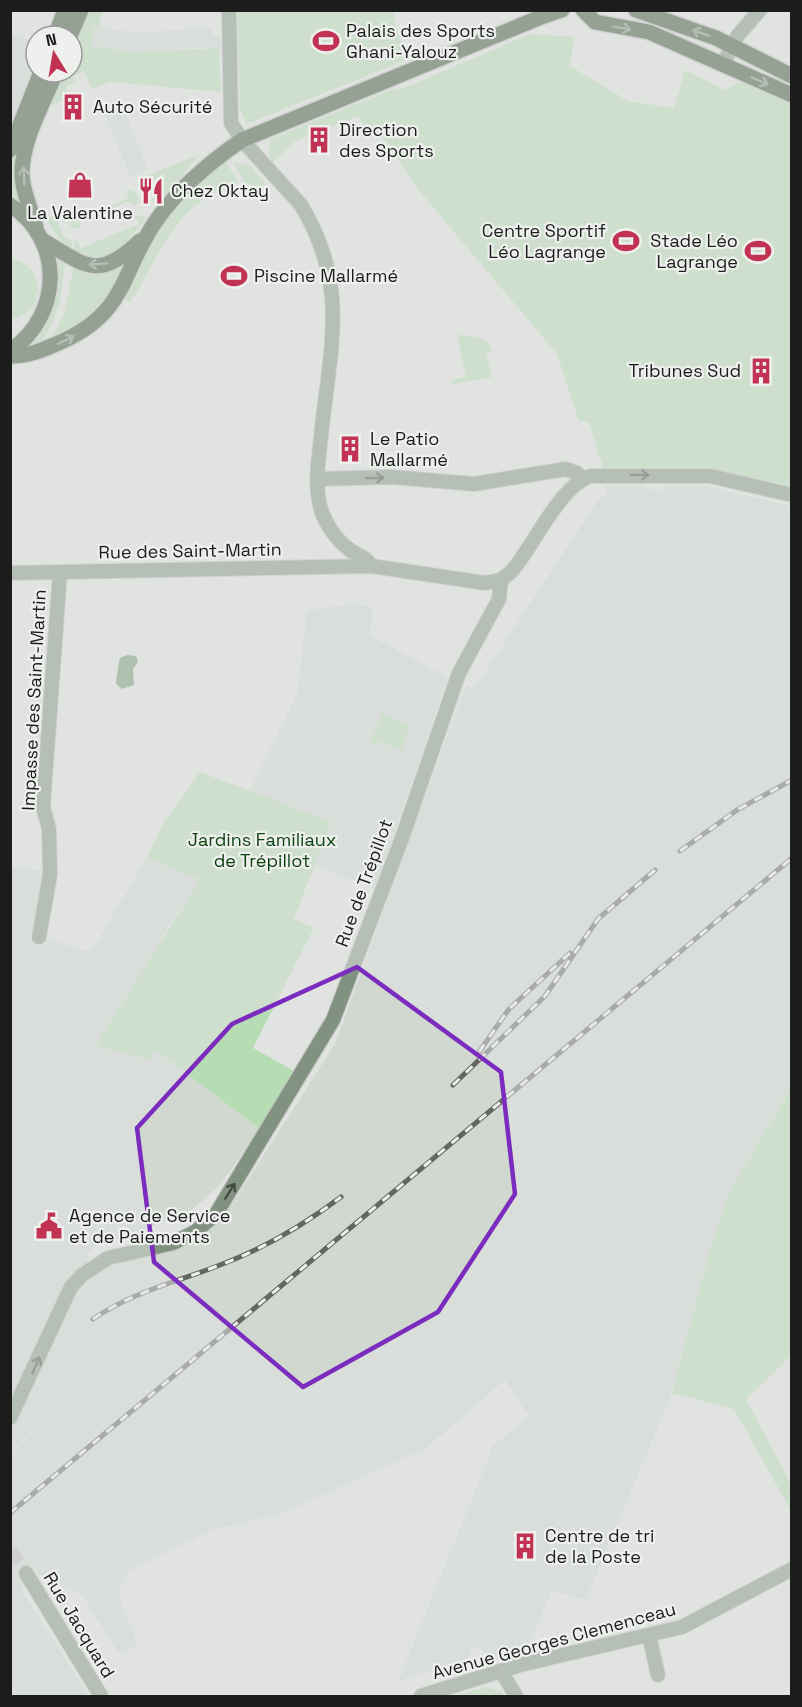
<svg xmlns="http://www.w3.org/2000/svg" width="802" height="1707" font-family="'Space Grotesk',sans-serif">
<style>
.built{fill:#d0d8d0}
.green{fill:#b6dcb4}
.water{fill:#749873}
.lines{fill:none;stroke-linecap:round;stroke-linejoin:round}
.minor-tunnel{stroke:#b9bbb9;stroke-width:14;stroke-dasharray:14 7;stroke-linecap:butt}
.minor-casing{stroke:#bdbfbd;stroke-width:16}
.major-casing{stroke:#bdbfbd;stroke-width:18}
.minor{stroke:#829281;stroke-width:14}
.major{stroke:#355034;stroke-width:15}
.rail-casing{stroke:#646664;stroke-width:5}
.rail{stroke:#eef0ee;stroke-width:3;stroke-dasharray:9;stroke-linecap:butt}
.oneway{stroke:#7f907e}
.oneway2{stroke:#444b44}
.marked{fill:none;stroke:#7b2cbf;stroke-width:4.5;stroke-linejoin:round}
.labels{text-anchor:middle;stroke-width:4.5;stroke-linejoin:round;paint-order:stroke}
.poi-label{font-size:18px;fill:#1b1c1b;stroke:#eef0ee;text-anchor:start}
.street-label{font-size:18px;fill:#1b1c1b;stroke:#eef0ee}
.park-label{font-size:18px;fill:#0d420f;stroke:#eef0ee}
</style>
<rect width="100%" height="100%" fill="#e1e3e1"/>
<g class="built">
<polygon points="94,26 138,33 211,27 212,36 220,34 221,51 216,47 134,52 90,46"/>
<polygon points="10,33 36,43 36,65 11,128"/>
<polygon points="119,98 148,170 131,178 101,105"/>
<polygon points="605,485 641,485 662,493 668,486 705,486 791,506 791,1088 730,1191 707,1261 672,1393 586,1600 552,1591 526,1650 500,1658 473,1647 461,1673 443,1679 427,1672 398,1682 493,1446 529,1416 505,1380 425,1449 278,1515 212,1530 128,1571 120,1589 121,1604 138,1645 119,1654 82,1595 50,1583 31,1566 20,1574 24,1594 89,1696 11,1696 11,1452 150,1329 11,1450 11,1426 62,1315 81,1282 106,1266 205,1232 231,1206 335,1044 466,685 474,689 600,497 607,493"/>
<polygon points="356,604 373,607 370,636 448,677 375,889 314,865 331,822 249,792 297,694 307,610"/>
<polygon points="147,858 200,880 162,937 156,1049 260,1129 220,1185 189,1212 186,1210 126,1240 113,1239 101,1242 87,1253 90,1258 68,1282 11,1400 11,866 47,871 35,935 91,952"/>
</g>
<g class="green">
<polygon points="89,11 102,11 99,27 94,27 91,46 134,52 219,48 221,92 110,82 92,89 84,71 73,76 75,82 67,86 66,99 51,105 63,72 72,72 72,50"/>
<polygon points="237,11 394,11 396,27 409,59 247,124 240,110"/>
<polygon points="530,34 574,37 570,66 628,101 674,108 685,70 725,90 743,80 791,103 791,486 716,471 603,468 589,423 579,421 557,354 421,193 374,125 365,129 358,116 296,141 272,163 268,153 271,139 393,89 404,88"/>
<polygon points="21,139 22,206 11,198 10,160"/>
<polygon points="200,154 158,205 150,200 158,197 151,179 143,182 142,178"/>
<path d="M 226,162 L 239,183 C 173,204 163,251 130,303 L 125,299 C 135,281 141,262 152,245 C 170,213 197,184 226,162 Z"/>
<polygon points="233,162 251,166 266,185 259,187 245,183"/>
<polygon points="126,190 133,190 138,196 138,202 134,207 130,201 79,222 81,229 71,227 69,220 74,212 77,219 129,198"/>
<polygon points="55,215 64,237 71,240 73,250 60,240 46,219"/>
<path d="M 142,215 L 146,219 C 128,241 106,269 75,251 L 74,241 L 77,240 L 81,248 L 139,224 L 135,216 Z"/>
<path d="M 54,258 L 65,265 L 60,302 L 51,326 L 43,339 L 45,346 L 28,347 C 52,321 61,292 54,258 Z"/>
<path d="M 10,259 C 47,263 47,315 11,319 Z"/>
<path d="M 124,268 C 111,302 84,322 52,338 L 65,311 L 73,269 L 100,272 Z"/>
<path d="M 457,335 C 474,336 486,335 493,352 L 486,351 L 492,377 L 450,385 L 452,380 L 466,377 Z"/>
<polygon points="383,712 394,720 409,724 402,750 383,742 369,744"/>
<polygon points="200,772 331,822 294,919 314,928 253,1048 296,1072 260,1129 156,1050 149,1060 96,1045 200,880 147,858 162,825"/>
<polygon points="791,1088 791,1356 746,1399 791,1484 791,1511 734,1409 672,1393 707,1261 730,1191"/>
<polygon points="486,1687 500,1691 504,1696 455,1696"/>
</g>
<path class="water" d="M 127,655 L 136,656 L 138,662 L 133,669 L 134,685 L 122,689 L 116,684 C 116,681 119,661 120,658 Z"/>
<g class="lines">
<polyline class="minor-tunnel" points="10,1551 26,1573"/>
<g class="minor-casing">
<g id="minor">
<path d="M 229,10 L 231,123 L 242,140 L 301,205 C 350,286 330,348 321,436 C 319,457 315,480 319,501 C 322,520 335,539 350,550 C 358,556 367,557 371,566"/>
<polyline points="723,64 738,35 760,10"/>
<polyline points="317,479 391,477 474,484 566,469 577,473 582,479"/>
<path d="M 10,573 L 371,566 L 485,583 L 501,580 L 511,572 C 533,547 559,487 590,476 L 710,476 L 792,495"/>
<polyline points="39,937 50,875 49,829 43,807 60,572"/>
<polyline points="10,1418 71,1287 82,1275 108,1258 173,1243 195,1232 216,1214 333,1020 402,838 459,673 499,599 501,580"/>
<polyline points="26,1573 101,1696"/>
<polyline points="649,1635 658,1675"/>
<polyline points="501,1671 516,1696"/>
<polyline points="421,1696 520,1665 682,1627 792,1569"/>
</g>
</g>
<g class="major-casing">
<g id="major">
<polyline points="583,10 595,22 649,32 792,95"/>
<polyline points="636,10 716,38 792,76"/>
<polyline points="55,36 65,10"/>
<polyline points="70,36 81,10"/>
<polyline points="10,150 41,72"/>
<path d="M 10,205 C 65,240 62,316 10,351"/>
<path d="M 36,227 C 31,209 22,191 22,173 C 22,139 44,103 56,72"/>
<path d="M 42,240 C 85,265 97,282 140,241"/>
<path d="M 10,356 C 30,356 45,349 63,341 C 129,311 121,269 158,218 C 181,186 210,162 242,140 L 541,17 L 562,10"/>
</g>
</g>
<use href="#minor" class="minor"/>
<use href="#major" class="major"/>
<g class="rail-casing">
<g id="rail">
<polyline points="680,851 737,810 792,780"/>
<polyline points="479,1052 509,1009 570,953"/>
<polyline points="453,1085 545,996 598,919 655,870"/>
<path d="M 93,1319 C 135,1291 174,1283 220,1265 C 263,1249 305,1224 341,1197"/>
<polyline points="10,1513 792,858"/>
</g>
</g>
<use href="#rail" class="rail"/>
</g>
<defs><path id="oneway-shaft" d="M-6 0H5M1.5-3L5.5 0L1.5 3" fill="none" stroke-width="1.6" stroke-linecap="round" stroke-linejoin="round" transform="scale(1.5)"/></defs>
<g class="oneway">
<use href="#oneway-shaft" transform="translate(622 28) rotate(9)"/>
<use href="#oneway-shaft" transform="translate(701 33) rotate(-160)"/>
<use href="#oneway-shaft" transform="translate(760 81) rotate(24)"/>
<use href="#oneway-shaft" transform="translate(24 176) rotate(-93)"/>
<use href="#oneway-shaft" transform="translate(98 264) rotate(176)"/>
<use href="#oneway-shaft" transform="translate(66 340) rotate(-26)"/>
</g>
<g class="oneway2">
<use href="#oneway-shaft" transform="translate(640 475)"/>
<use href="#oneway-shaft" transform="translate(375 478) rotate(-2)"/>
<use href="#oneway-shaft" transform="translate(230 1191) rotate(-58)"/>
<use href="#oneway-shaft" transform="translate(36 1365) rotate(-66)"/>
</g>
<path d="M0 0H802V1707H0ZM 357,967 L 501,1072 L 515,1194 L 438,1312 L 303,1387 L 154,1262 L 137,1128 L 232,1024 Z" fill="#e1e3e1" fill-opacity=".55" fill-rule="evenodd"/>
<path class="marked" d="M 357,967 L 501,1072 L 515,1194 L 438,1312 L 303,1387 L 154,1262 L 137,1128 L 232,1024 Z"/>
<defs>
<g id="stadium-bare" transform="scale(2.07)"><path d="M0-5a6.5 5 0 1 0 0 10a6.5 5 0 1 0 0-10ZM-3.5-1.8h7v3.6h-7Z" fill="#c23253" stroke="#eef0ee" stroke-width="2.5" paint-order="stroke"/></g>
<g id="building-bare" transform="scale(2.07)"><path d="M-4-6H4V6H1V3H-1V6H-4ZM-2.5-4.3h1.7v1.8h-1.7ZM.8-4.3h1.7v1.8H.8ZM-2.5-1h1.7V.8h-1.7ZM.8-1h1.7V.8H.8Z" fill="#c23253" stroke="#eef0ee" stroke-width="2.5" paint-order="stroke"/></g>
<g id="shop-bare" transform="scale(2.07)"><path d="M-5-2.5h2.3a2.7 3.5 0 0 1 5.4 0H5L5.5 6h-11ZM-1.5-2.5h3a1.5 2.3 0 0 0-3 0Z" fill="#c23253" stroke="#eef0ee" stroke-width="2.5" paint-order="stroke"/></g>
<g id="restaurant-bare" transform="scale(2.07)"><path d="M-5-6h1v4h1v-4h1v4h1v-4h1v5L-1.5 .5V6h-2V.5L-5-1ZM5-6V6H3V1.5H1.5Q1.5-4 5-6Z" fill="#c23253" stroke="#eef0ee" stroke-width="2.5" paint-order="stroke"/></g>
<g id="civic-bare" transform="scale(2.07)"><path d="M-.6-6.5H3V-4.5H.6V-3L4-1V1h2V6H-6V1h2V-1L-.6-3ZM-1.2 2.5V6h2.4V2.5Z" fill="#c23253" stroke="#eef0ee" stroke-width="2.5" paint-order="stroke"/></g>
</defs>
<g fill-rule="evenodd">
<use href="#stadium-bare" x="326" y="41"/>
<use href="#building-bare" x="73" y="107"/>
<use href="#building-bare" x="319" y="140"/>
<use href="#shop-bare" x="80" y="185"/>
<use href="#restaurant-bare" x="151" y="191"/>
<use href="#stadium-bare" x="626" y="241"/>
<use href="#stadium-bare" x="758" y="251"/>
<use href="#stadium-bare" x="234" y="276"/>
<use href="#building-bare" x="761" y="371"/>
<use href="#building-bare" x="350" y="449"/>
<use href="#civic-bare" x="49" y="1226"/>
<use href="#building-bare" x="525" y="1546"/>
</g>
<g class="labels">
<g class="poi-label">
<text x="346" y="37">Palais des Sports<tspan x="346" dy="21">Ghani-Yalouz</tspan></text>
<text x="93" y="113">Auto Sécurité</text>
<text x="339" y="136">Direction<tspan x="339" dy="21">des Sports</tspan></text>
<text x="171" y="197">Chez Oktay</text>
<text x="80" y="219" text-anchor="middle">La Valentine</text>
<text x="606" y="237" text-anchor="end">Centre Sportif<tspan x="606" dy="21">Léo Lagrange</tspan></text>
<text x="738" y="247" text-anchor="end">Stade Léo<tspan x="738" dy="21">Lagrange</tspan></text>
<text x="254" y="282">Piscine Mallarmé</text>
<text x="741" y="377" text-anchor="end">Tribunes Sud</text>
<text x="370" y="445">Le Patio<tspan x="370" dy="21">Mallarmé</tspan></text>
<text x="69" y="1222">Agence de Service<tspan x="69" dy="21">et de Paiements</tspan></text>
<text x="545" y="1542">Centre de tri<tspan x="545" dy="21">de la Poste</tspan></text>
</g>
<g class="street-label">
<text transform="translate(190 551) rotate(-1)" y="6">Rue des Saint-Martin</text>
<text transform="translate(34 700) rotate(-87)" y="6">Impasse des Saint-Martin</text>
<text transform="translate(364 883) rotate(-70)" y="6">Rue de Trépillot</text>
<text transform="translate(79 1625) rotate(59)" y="6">Rue Jacquard</text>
<text transform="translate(554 1641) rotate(-15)" y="6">Avenue Georges Clemenceau</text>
</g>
<g class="park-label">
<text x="262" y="846">Jardins Familiaux<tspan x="262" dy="21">de Trépillot</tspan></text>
</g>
</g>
<rect width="802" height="1707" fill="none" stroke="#1b1c1b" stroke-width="24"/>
<g transform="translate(54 54) rotate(349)"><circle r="28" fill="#eef0ee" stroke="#9a9b9a" stroke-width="1.5"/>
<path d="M0-4.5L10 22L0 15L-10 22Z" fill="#c23253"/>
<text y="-9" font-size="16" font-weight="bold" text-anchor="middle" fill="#1b1c1b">N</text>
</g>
</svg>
